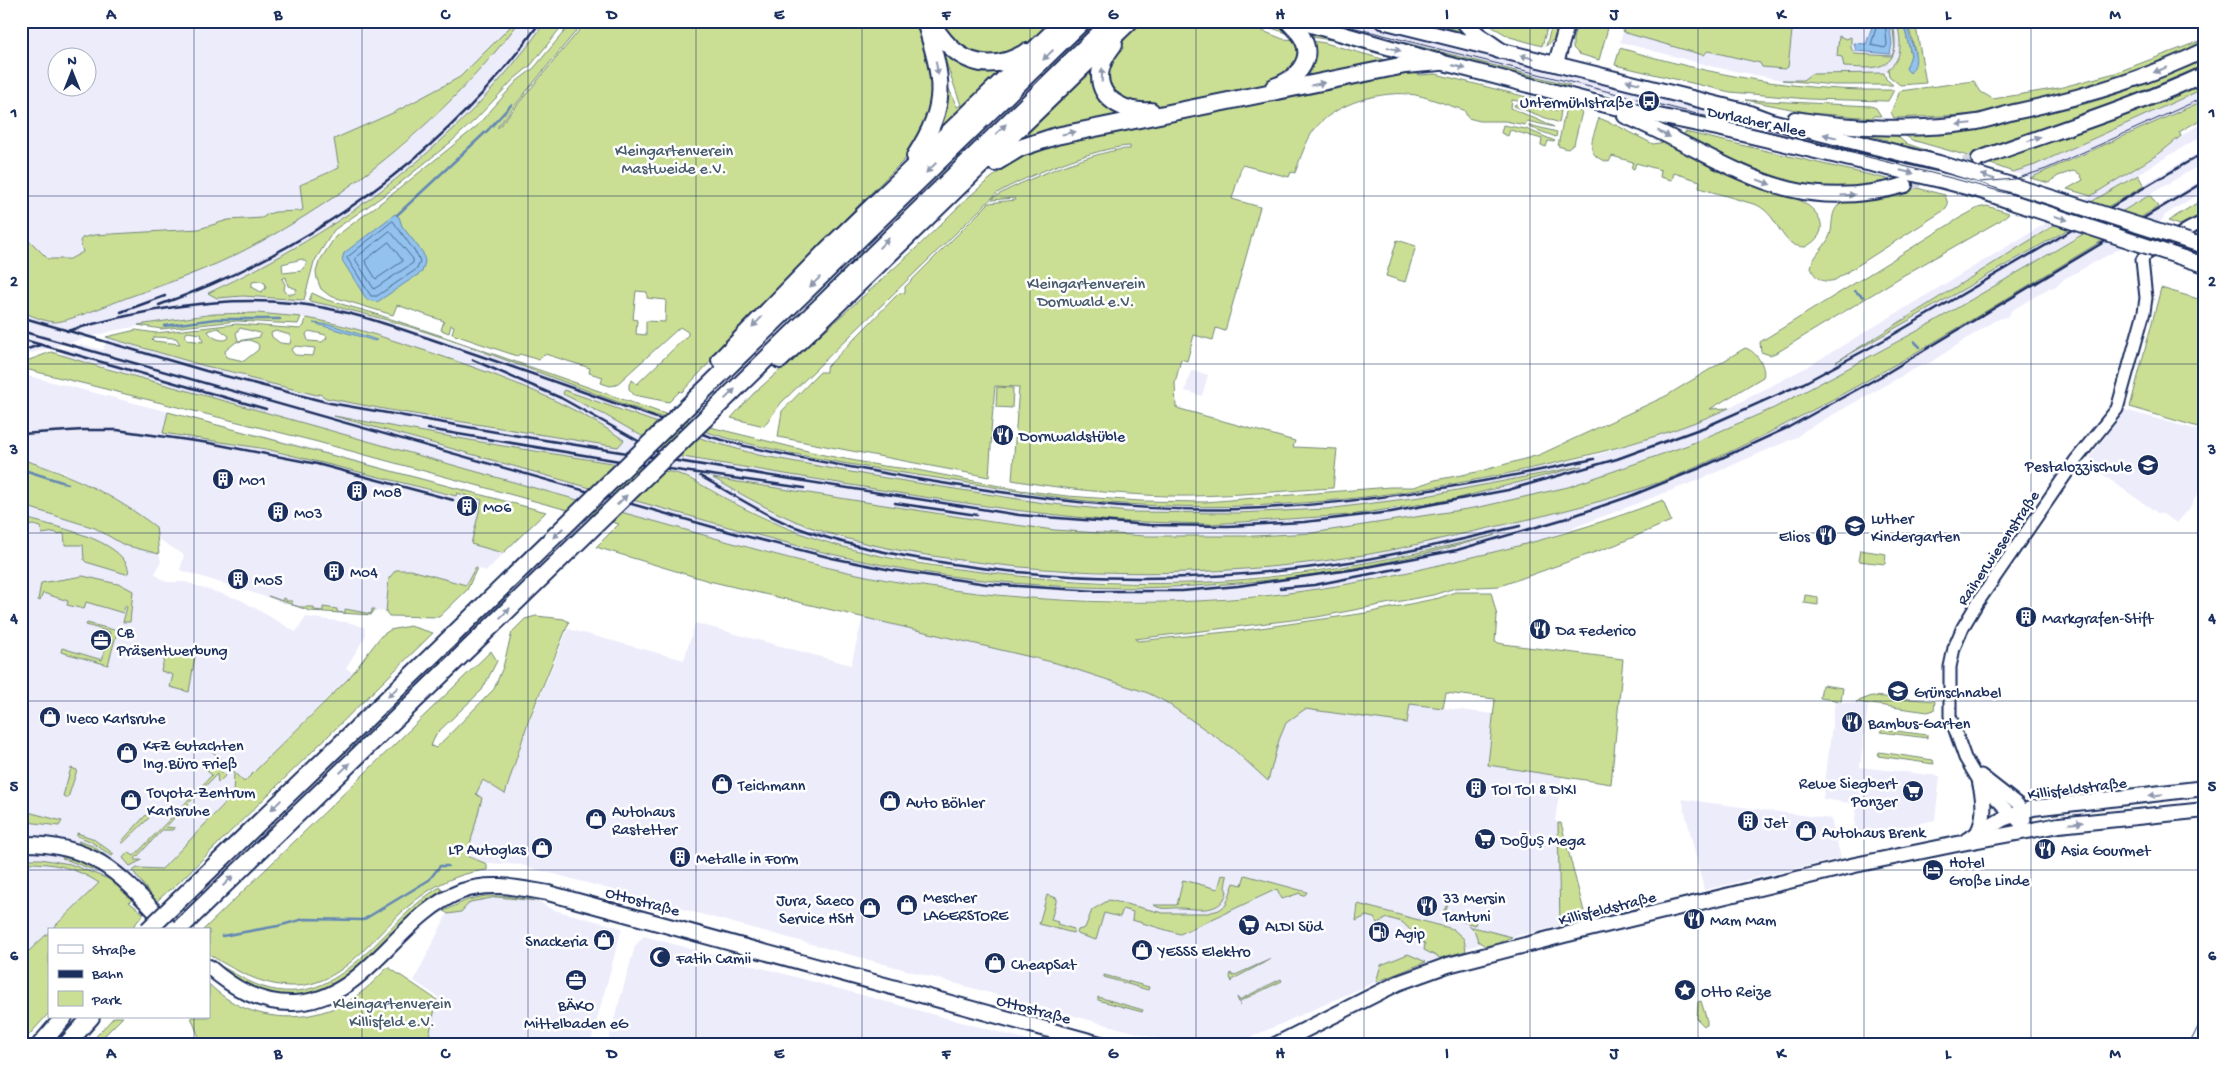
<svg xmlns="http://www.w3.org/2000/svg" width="2226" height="1066" font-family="'Gochi Hand',sans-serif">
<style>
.built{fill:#edecfb;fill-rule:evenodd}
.green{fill:#cbdf94;stroke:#738779;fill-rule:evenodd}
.water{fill:#92c2ed;stroke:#6287b4}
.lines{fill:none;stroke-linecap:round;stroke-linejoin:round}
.shore{stroke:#4b6a97;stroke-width:1}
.stream{stroke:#6287b4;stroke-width:2.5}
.major-tunnel{stroke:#d1d5df;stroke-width:14;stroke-dasharray:14 7;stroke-linecap:butt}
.minor-casing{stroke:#1b2f5e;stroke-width:15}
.major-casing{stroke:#1b2f5e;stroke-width:18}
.highway-casing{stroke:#1b2f5e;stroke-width:20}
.minor{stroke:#fff;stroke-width:11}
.major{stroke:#fff;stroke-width:14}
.highway{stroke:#fff;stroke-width:16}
.tram{stroke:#1b2f5e;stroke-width:1}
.rail{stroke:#1b2f5e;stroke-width:2.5}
.major-bridge-casing{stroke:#1b2f5e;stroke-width:18;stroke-linecap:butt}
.highway-bridge-casing{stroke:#1b2f5e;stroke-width:20;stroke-linecap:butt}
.major-bridge{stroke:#fff;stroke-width:14}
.highway-bridge{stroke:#fff;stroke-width:16}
.oneway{fill:#8d97ae}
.grid{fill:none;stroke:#1b2f5e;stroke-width:1;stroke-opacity:0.55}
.labels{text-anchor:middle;stroke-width:5;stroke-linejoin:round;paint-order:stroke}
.poi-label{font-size:16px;fill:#1b2f5e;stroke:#fff;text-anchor:start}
.street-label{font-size:16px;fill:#1b2f5e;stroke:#fff}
.park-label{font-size:16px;fill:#475b6c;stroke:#fff}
.neatline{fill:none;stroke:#1b2f5e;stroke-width:2}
.grid-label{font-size:16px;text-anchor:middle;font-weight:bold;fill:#1b2f5e}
</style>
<rect width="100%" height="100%" fill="#fff"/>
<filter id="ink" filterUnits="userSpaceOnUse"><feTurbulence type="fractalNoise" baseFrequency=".02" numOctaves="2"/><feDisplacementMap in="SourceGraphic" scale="10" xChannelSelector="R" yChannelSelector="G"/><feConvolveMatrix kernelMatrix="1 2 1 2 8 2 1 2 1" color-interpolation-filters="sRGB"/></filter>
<g filter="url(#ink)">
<g class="built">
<path d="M 21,21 L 516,21 L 460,77 L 395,112 L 334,139 L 339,168 L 300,184 L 303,210 L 268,214 L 262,218 L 228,220 L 199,229 L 142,233 L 113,233 L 87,236 L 83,251 L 75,257 L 50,260 L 32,243 L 21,238 ZM 58,58 L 88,58 L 88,88 L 58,88 Z"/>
<path d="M 520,21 L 546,21 L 513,67 L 459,125 L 412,166 L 350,213 L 269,264 L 208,292 L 217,298 L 243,296 L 295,299 L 347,308 L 511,362 L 619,402 L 804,455 L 1036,495 L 1123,504 L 1225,507 L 1382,496 L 1468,483 L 1597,455 L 1667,433 L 1729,408 L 1807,367 L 2091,196 L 2160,153 L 2181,136 L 2205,121 L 2205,134 L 2096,199 L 1853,351 L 2205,149 L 2205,162 L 1921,329 L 1774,408 L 1688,445 L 1568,487 L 1480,507 L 1312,533 L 1199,536 L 1104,534 L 1054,530 L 903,509 L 714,479 L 793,520 L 926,555 L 1021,567 L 1087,572 L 1167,573 L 1294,564 L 1407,547 L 1543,516 L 1603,500 L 1696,467 L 1786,424 L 1895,364 L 2205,178 L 2205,190 L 2165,215 L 2162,220 L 2119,249 L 2064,279 L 2056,287 L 2049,288 L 2011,311 L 2009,316 L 1994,321 L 1931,362 L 1914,369 L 1804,431 L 1797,437 L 1696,481 L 1541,540 L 1490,553 L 1371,580 L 1313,590 L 1239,597 L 1172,602 L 1043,598 L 949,590 L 850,573 L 688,531 L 62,355 L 64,348 L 78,351 L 80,344 L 103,350 L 107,338 L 317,395 L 320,394 L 389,410 L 618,447 L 606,428 L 509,380 L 386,338 L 329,321 L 284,315 L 235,313 L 196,316 L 112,331 L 21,356 L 21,312 L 56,322 L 89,312 L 190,274 L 244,251 L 325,203 L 403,146 L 435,116 L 466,85 ZM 564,390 L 706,440 L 758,455 L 867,475 L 1043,503 L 1128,512 L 1237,513 L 1327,509 L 1421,497 L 1582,466 L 1455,499 L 1351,515 L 1210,524 L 1111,521 L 1014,510 L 917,496 L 687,458 L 564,394 ZM 339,417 L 503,446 L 676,473 L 694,479 L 731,501 L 805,535 L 868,553 L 982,572 L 1082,580 L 1159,583 L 1211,582 L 1371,562 L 1479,540 L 1373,565 L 1266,581 L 1160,588 L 1094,588 L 1002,581 L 916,571 L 822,552 Z"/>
<polygon points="1318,21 1363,21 1377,24 1377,26 1876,151 2032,193 2020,200"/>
<polygon points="1626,21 1915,21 1926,83 1900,85 1890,78 1888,72 1812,83 1782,80 1714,67 1620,42"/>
<polygon points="2205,88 2205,100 2059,166 2030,178 2013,172 2055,157"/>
<polygon points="2184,243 2205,250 2205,259 2173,250"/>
<polygon points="1193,370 1208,375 1202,396 1185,391 1190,373"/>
<polygon points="21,374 310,448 546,512 486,571 477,568 467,590 439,617 389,616 386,612 375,611 371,615 310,611 180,570 184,555 157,538 156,527 127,506 63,472 21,459"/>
<polygon points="2125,410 2205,432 2205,480 2189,509 2177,523 2163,514 2159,514 2093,468 2091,462 2091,456"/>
<polygon points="21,505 95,528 124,545 159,554 161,561 155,574 166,582 185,582 241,600 296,632 306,617 351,623 364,627 366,635 346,668 352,672 349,678 325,700 162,869 146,888 132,900 99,883 29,951 21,944"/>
<polygon points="863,616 1056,663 1148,693 1164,701 1232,748 1268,780 1279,740 1297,696 1407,722 1410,704 1494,714 1488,765 1562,776 1555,820 1558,823 1560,926 1480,944 1400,971 1247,1039 1225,1045 1181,1045 521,865 486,863 467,856 482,798 476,794 483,780 505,794 526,730 568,629 684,660 695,623 851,665"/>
<polygon points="1835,701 1868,705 1860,767 1940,776 1935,820 1853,838 1857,804 1823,799"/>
<polygon points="1682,799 1831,819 1841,858 1704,890"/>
<polygon points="508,897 540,902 551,909 622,928 590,1045 427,1045 438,997 414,981 449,910 472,900"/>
<polygon points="644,936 1046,1045 607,1045 635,946"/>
</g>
<g class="green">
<path d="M 516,21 L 520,21 C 447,117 352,195 245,250 C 209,269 168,283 129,297 C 115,302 65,323 54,322 C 42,321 32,315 21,312 L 21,238 L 32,243 L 48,259 L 70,259 L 83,252 L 80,241 L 82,238 L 94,235 L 199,229 L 228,220 L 262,218 L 268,214 L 275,212 L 300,211 L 303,210 L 300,185 L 339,168 L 334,139 L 395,112 L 460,77 Z"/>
<path d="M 546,21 L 566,21 L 531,65 L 513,80 L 476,119 L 451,142 L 390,191 L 334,230 L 314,262 L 304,300 L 243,296 L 217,298 L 208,293 C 342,231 461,143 546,21 ZM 302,259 L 307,263 L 301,271 L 283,273 L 282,264 ZM 286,277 L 288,286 L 297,289 L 294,294 L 288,294 L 284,290 L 285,284 L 282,279 ZM 260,281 L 265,283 L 266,288 L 261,292 L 252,287 L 252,282 Z"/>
<path d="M 573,21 L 581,25 L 498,126 L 498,128 L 587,21 L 921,21 L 931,61 L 934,106 L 907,157 L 821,243 L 682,392 L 680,391 L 669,402 L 634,395 L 629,389 L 629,384 L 632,380 L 637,384 L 688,335 L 688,332 L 680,327 L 616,385 L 610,386 L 601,383 L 603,377 L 589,373 L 590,368 L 545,354 L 539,360 L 520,354 L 517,356 L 452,334 L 454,326 L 451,325 L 449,333 L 441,330 L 444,321 L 397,305 L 393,315 L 330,296 L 321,289 L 317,279 L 316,272 L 319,262 L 335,237 L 395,192 L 476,127 L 517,81 L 534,68 ZM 636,291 L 647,292 L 647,298 L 666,300 L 665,322 L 646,321 L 646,335 L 636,334 L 637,320 L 633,319 Z"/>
<polygon points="935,21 1053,21 1024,49 1007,57 971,57"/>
<polygon points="1142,21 1237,21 1283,39 1298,40 1299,62 1270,85 1162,108 1134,105 1114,93 1106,75 1116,48"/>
<polygon points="1256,21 1286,28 1293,35 1256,23"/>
<polygon points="1482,21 1549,21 1542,46 1510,37"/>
<polygon points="1553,21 1559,21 1554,39 1546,46"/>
<polygon points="1578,21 1610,21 1599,60 1579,54 1573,48 1573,39"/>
<polygon points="1626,21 1765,21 1792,31 1788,67 1785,69 1762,67 1760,63 1708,51 1703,55 1626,33 1623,31"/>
<path d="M 1892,21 C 1894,26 1895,34 1895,41 C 1896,73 1868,68 1844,67 L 1842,57 L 1837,56 L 1839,36 L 1846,39 L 1851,37 L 1851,48 L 1855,54 L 1892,56 L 1895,48 Z"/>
<path d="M 1897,21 L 1903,21 L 1911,55 L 1908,67 L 1910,73 L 1915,51 L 1907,21 L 1915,21 L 1926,83 L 1900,85 L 1889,76 L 1888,69 C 1905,57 1900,39 1897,21 Z"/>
<polygon points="1428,22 1459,23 1464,32 1428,23"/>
<polygon points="1308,31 1405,55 1403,61 1332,40 1311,37"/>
<polygon points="1375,35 1570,85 1569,89 1374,37"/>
<polygon points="2205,39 2205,46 2148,72 2010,111 1966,115 1894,118 1891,112 1900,91 1974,81 1981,92 1993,99 2059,88 2115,73"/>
<polygon points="1312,41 1325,43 1393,62 1302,79"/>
<path d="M 1620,48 C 1712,75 1799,92 1894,90 L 1888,101 L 1808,99 L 1730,92 L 1615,65 Z"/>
<polygon points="942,51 1004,69 938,134 945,113 946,82 957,107 961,105"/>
<path d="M 2205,58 L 2205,65 L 2105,107 L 1968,156 L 1912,140 L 1901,133 C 1970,126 2039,119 2105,98 C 2139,88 2172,73 2205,58 Z"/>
<polygon points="1092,65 1121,117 1018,141"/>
<path d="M 1410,72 L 1420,75 L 1436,74 L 1562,106 L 1562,108 L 1512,100 L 1511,108 L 1554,127 L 1527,121 L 1525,125 L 1505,121 L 1480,121 L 1468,118 L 1464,110 C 1446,105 1427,96 1409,94 C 1376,91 1325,106 1309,138 C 1303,149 1299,162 1295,173 L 1291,172 L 1289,177 L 1242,165 L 1232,199 L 1260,207 L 1225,331 L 1216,328 L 1213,340 L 1194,335 L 1187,361 L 1181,359 L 1175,383 L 1176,407 L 1180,409 L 1295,441 L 1293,447 L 1337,449 L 1333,488 C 1278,491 1222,497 1166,496 C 1115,494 1062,489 1012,480 L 1019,387 L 995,386 L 991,431 L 992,431 L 989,477 L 778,437 L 782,411 L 820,372 L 826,372 L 826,368 L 899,293 L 905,293 L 905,287 L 989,203 L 1015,200 L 1014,198 L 992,200 L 993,198 C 1015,183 1105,147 1130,149 L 1130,146 C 1097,147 1026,176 997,193 L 781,403 L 764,426 L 731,418 L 753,394 C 806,347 860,300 912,252 C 957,210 985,174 1042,146 Z"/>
<polygon points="1884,73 1886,79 1893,85 1834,85 1782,80 1803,80 1811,74"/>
<polygon points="2205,77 2205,88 2035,165 2013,172 1988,163"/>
<polygon points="1746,100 1871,106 1876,108 1881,116 1873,116 1873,118 1811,113"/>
<polygon points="2205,100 2205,117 2179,132 2181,136 2160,153 2091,196 2067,189 2083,180 2080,174 2073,171 2058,176 2049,183 2030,178"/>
<polygon points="1515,104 1561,111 1559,123 1514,106"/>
<polygon points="1566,107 1582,112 1574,144 1568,149 1558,146"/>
<path d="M 1599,118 L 1616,125 L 1653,144 L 1666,142 C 1685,153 1705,165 1726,175 C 1742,181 1757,188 1773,193 C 1781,195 1791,195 1799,200 C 1821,211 1833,233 1805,247 C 1779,247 1781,217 1757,205 L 1699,188 L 1700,181 L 1674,173 L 1672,180 L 1660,177 L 1661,170 L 1636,163 L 1634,169 L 1631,168 L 1633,162 L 1612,156 L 1609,162 C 1582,156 1593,138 1599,118 Z"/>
<polygon points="1503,125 1526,129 1555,141 1554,142 1548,141 1546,147 1541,145 1542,139 1510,130 1508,136 1501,133"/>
<polygon points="1529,125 1557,132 1556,137 1529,127"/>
<polygon points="1829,126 1894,133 1905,143 1945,157 1886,144 1887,140 1871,136 1870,140 1845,134"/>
<path d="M 1685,132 L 1896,181 C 1874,186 1851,191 1828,189 C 1773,184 1730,160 1683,135 Z"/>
<polygon points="2138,175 2144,186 1836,362 2096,199"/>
<path d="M 1917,188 L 1945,195 L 1948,204 L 1946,209 L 1835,280 C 1823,284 1814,278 1811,267 C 1814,254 1826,247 1830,235 C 1834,222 1829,212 1842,202 L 1881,198 Z"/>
<path d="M 2150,195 L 2158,207 C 2007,297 1859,394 1699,466 C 1628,498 1552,514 1476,531 C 1441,538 1406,548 1370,554 C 1238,576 1101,579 968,561 C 915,554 860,545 810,527 C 776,514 744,496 713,478 L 992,522 L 1054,530 L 1146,536 L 1254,536 L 1312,533 L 1480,507 L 1568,487 L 1617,470 L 1688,445 L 1774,408 L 1921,329 Z"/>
<polygon points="2205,198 2205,212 2180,225 2168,221"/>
<polygon points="1987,206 2009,213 2001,220 1904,275 1778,352 1770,355 1761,352 1760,342 1958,219 1978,208"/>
<polygon points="1397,240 1416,246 1405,282 1386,276"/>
<polygon points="2161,288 2205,301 2205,429 2130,407"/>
<path d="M 312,293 L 327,300 L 373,313 L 442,336 L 659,412 L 706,426 L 824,455 L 883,466 L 917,470 L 1020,490 L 1067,496 L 1140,501 L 1205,502 L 1390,487 L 1414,487 L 1435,480 L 1477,472 L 1539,455 L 1666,396 L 1745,348 C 1755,350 1767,367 1763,377 L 1710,409 L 1729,408 C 1665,437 1600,453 1533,468 C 1398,498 1264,513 1125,504 C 1064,501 1004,488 943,479 C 871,468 797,457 727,438 C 586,398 453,329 309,301 Z"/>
<polygon points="257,313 301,317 298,324 237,321 161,329 138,325 214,314"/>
<path d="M 306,318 C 345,324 382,337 420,349 C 490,372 563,398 624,440 L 618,447 L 389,410 L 326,398 L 320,394 L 317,395 L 248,378 L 246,375 L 205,366 L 106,337 L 136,330 L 156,333 L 237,324 L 300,329 L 304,326 ZM 218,328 L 229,336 L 228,339 C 222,342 211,338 208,331 ZM 240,328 L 260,333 L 260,337 L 238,341 L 236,333 ZM 276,331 L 290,335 L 291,339 L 290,344 L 280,343 L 272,337 L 271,333 ZM 309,331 L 326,335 L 327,338 L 322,342 L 308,341 L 306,334 ZM 187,332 L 201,334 L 203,342 L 188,340 L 185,336 ZM 154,337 L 176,338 L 180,344 L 154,341 L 152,339 ZM 249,340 L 257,343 L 259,346 L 258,350 L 244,361 L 226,357 L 225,351 L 236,342 ZM 296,346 L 315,348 L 313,356 L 295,355 L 291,350 Z"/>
<path d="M 51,352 C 73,358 94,366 115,371 C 286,417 457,467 628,514 C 735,543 842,577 952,590 C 1072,605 1197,608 1317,589 C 1366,582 1415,571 1464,559 C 1531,544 1598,525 1663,500 L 1671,521 L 1615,545 L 1500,586 L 1455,588 L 1433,595 L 1317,617 L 1135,639 L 1138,641 L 1246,630 L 1366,613 L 1439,598 L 1455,592 L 1491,592 L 1497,616 L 1495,642 L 1503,644 L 1623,659 L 1611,784 L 1488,765 L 1495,699 L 1446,693 L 1443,708 L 1410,704 L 1407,723 L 1305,709 L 1286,723 L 1279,740 L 1268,781 L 1232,748 L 1164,701 L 1148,693 L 1056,663 L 709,581 L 596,547 L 619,524 L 314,441 L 21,368 L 21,363 Z"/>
<polygon points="997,387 1013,388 1012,408 996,407"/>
<polygon points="564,390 706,440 758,455 867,475 1043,503 1128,512 1237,513 1327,509 1421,497 1582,466 1455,499 1351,515 1210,524 1111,521 1014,510 917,496 677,456 605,415 563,394"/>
<polygon points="168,412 546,512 503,553 471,544 482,500 457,493 456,496 266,449 163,433"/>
<path d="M 334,416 L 503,446 L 676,473 C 696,480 713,492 732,502 C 764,519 798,534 833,544 C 887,560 944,568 1000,574 C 1069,582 1141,586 1211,582 C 1307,576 1402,558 1495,535 C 1308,590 1109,602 916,571 C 835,558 757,535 679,513 C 564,481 449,447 334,416 Z"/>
<path d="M 21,459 C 72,475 114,495 156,527 L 159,554 L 124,545 L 95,528 L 21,505 Z"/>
<path d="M 21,517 C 50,526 124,538 129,572 L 126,574 L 86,562 L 84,560 L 83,545 L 65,545 L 64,533 L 57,534 L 55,532 L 42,534 L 41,527 L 33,525 L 21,527 Z"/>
<polygon points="1860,550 1886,554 1885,564 1858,561"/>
<polygon points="475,568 477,568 467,590 439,617 389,616 386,612 389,578 396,570 411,570 466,585"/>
<polygon points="83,576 122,585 133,591 130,622 123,622 127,607 125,606 123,613 86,602 84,609 67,605 68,601 43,593 40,601 38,600 41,583"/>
<polygon points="1805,595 1818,597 1818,605 1804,603"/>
<polygon points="268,596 282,601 283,598 286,599 286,601 292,601 292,605 300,607 314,607 314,610 323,611 323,607 337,609 337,612 345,613 345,609 371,614 372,609 375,609 371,615 310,611"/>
<path d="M 536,616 L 564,619 L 569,622 L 528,722 L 505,794 L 483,780 L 476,794 L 482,798 L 467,856 L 487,864 L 487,870 C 362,883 362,1056 209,954 L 209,930 L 203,930 L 491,651 L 497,661 L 482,690 L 436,734 L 431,746 L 436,748 L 494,689 L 503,667 L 512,632 L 525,619 Z"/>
<polygon points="87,623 114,630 118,628 108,665 61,652 62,648 102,660 110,632 86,625"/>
<polygon points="410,626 433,633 171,890 170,889 156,902 133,871 137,868 162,869 233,795 234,773 209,748 244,782 349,678 381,636 390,630"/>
<polygon points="166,652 184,657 185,654 195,656 189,692 170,687 173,675 161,671"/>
<polygon points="1822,685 1843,688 1841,701 1820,698"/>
<polygon points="1872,696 1935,701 1934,710 1928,712 1856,702"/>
<polygon points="1881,729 1927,735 1927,738 1881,732"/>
<polygon points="1879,752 1933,760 1934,764 1878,756"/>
<polygon points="214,763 225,776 218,783 217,774 188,804 188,814 186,816 185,807 176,816 175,814 212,775 207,771"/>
<polygon points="71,768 77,770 68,798 63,796"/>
<polygon points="28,812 62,821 59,826 27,822"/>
<polygon points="146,815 149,818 122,844 122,841"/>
<polygon points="172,817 174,818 166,827 175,828 172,830 162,830 134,860 142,860 130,866 123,858 128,852 134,856"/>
<polygon points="1558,823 1561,823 1586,919 1560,926"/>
<polygon points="77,833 92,838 114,854 112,856 90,841 77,836"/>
<polygon points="78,841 93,846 110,859 107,859 82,846"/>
<polygon points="62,853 91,862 104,874 62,858"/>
<path d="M 21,859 L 40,859 L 70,864 L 111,880 L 132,900 L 129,902 L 144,914 L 130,930 L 51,930 L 99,883 C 75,867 50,862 21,863 Z"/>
<path d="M 1222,875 L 1227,876 L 1225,887 L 1227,892 C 1221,914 1199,909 1181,908 C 1172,907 1162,911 1154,905 L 1177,905 L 1183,880 L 1218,889 Z"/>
<polygon points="1245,875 1307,892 1306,894 1302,896 1300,893 1282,899 1277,889 1180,934 1132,920 1133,912 1123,909 1120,917 1104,913 1096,940 1077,934 1078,930 1085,928 1092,910 1109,900 1163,913 1208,913 1219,910 1226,905 1234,883 1242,885"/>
<path d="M 440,887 L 443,893 L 349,977 L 314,995 L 280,997 L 246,988 L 209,961 C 226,967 244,981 263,987 C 343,1012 382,921 440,887 Z"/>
<polygon points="1047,895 1057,898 1051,920 1058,922 1057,924 1074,929 1073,933 1039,924"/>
<polygon points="485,896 506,896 538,901 497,897 470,902 461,912 448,914 444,911 467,900"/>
<polygon points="1448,903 1446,911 1477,917 1475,925 1446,917 1444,910"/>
<polygon points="1358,904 1453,929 1464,939 1466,951 1440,958 1424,950 1425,944 1402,922 1388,918 1377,923 1374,918 1366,916 1356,921"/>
<polygon points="1469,926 1512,937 1496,944 1485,946 1478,941 1475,932"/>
<polygon points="49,932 49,1013 21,1044 21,944 29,951"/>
<polygon points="1408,954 1426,962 1376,982 1381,965"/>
<polygon points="1271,959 1233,979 1232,982 1230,977 1231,973 1233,976"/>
<path d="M 388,967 L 437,1000 L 427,1045 L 202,1045 L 191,1017 L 209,1017 L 209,984 C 250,1026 318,1027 363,991 C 372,984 380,975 388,967 Z"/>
<polygon points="1104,975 1149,987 1148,990 1104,977"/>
<polygon points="1281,979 1282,981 1240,1001 1240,1005 1237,997 1239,1000"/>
<polygon points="1098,997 1143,1010 1142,1012 1098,1000"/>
<polygon points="1701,1001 1707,1021 1707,1025 1704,1026 1697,1019 1698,1002"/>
<polygon points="114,1017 123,1017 95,1045 88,1045"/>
</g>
<g class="water">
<polygon points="1874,21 1889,21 1892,44 1890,54 1856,51 1854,43 1866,44"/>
<path d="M 1903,21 L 1907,21 C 1909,26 1908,29 1909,34 C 1912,48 1922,60 1910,73 L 1906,69 L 1911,55 Z"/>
<polygon points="395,214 399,217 402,226 423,253 425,262 422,272 377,302 367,300 342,260 344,253"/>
<polygon points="313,323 332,325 377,340 375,341"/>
</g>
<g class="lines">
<g class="shore">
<polyline points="1878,21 1871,45 1885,48 1887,45 1885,21"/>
<polygon points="393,221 418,256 420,262 417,269 377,296 371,296 347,258"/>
<polygon points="390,231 413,259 413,263 374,289 355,259"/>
<polygon points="389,242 403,261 376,279 365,261"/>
</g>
<g class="stream">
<polyline points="397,215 488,130 511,105"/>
<polyline points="1855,291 1863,297"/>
<polyline points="164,326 216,319 280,319"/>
<polyline points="1914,341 1920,347"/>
<polyline points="21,469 68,484"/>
<polyline points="222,936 278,926 304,919 363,920 429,880 440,866 448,866"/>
</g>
<polyline class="major-tunnel" points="1905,185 1979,159"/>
<g class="minor-casing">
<g id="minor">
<polyline points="1981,775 2018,804 2025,819"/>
<polyline points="2028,831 1980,783 1965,758 1950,716 1950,667 1954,648 1963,627 1978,602 2075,461 2117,409 2144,312 2146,298 2142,260 2145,255 2190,228 2205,221"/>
</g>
</g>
<g class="major-casing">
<g id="major">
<polyline points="1297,21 1440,62 1605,105 1722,129 1944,181 1981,191 2015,203"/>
<polyline points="1382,21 1744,111 1771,121 1939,163 2034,192"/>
<polyline points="1556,63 1568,21"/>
<path d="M 1625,116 C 1728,159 1785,219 1905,185"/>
<path d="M 1795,119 C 1851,129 1920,131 1977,122 C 1989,120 2001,115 2014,112 C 2080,98 2144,80 2205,50"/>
<path d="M 1979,159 C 2055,131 2132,108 2205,74"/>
<polyline points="2188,241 2205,246"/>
<polyline points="2168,253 2205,265"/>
<path d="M 1978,832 C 1986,817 1984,799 1980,783"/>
<polyline points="1967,840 2003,819 2033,808 2205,788"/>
<path d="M 21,844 C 99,843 123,878 172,930"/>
<path d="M 209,967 C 233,988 260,1004 294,1003 C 368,1000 397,915 462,891 C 491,881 519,888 548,893 L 1104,1045"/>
<polyline points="1275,1045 1398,983 1448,965 1564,935 1855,865 1962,843 2059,825 2205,810"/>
</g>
</g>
<g class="highway-casing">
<g id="highway">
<path d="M 931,21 C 953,61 986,76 1026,52"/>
<polyline points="1464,21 1476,34 1499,50"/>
<path d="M 1114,44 C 1107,53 1100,64 1100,76 C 1100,102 1129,113 1151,111"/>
<path d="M 1274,87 C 1293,81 1315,62 1303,39 C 1300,32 1293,27 1288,21"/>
<path d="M 915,156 C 950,102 942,79 925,21"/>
<polyline points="995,163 1020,148 1056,136 1405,65 1440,62"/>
<polyline points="720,360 828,249 1064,21"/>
<polyline points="780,360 1130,21"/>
<polyline points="693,401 1083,21"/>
<polyline points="715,409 1112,21"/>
<polyline points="180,899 448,640"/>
<polyline points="178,930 470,647"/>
<polyline points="40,1045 64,1017"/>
<polyline points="66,1045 91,1017"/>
</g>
</g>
<use href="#minor" class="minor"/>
<use href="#major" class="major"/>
<use href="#highway" class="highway"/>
<g class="tram">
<polyline points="1328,21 1955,179 2024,198 2205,257"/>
<polyline points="1980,182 2015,179 2046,169 2205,97"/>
<polyline points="2189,1045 2205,1013"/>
</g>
<g class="rail">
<path d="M 159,305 C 309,252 448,152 541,21"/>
<polyline points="121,312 165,296"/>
<polyline points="21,317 206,371 330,403 513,435 1019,515 1149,525 1228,526 1304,522 1391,512 1508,490 1617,459 1705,427 1804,383 1884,340 2205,152"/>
<polyline points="21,331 741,535 832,558 891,570 987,584 1096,591 1182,591 1238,586 1357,569 1457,550 1564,519 1628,497 1700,468 1789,427 1885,374 2205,181"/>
<path d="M 67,331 C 139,311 215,295 291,303 C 346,308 398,328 451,346 C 538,375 624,407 711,437 L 745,446 C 804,460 863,469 923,480 C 1028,497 1134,513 1240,509 C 1361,505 1476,484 1594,459"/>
<polyline points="21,339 266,409"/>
<polyline points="21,351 40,345"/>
<polyline points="473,360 561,398 667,457"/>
<polyline points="428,429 655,467 804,488"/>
<polyline points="21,434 83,430 117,430 209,443 317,464 453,500"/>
<path d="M 700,476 C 733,494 765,516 801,529 C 842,544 885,553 928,560 C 1067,584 1211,583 1350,562 C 1407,553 1463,539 1520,526"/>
<polyline points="895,503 977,515"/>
<polyline points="1280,588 1314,585 1401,568"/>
</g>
<g class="major-bridge-casing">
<g id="major-bridge">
<polyline points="2034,192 2188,241"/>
<polyline points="2015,203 2168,253"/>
</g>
</g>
<g class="highway-bridge-casing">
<g id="highway-bridge">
<polyline points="448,640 693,401"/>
<polyline points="470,647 715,409"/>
<polyline points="148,930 180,899"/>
</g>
</g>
<use href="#major-bridge" class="major-bridge"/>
<use href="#highway-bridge" class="highway-bridge"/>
</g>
<defs><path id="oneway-solid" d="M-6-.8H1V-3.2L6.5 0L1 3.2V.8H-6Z" transform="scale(1.25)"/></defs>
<g class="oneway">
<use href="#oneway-solid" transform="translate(1394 49) rotate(16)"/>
<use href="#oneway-solid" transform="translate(1048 55) rotate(136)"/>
<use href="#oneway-solid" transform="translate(1527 57) rotate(-167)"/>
<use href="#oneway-solid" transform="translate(1459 67) rotate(15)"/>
<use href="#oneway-solid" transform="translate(937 68) rotate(80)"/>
<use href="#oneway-solid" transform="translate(2160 70) rotate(158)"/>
<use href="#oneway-solid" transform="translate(1102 75) rotate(-88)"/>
<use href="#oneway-solid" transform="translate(1633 82) rotate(-166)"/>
<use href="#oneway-solid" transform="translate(1318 84) rotate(-12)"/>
<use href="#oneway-solid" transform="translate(1964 124) rotate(174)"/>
<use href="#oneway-solid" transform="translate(1001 129) rotate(-44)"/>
<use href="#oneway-solid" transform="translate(1069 133) rotate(-11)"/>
<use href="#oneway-solid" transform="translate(1664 134) rotate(28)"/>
<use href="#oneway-solid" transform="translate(1830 136) rotate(-166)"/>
<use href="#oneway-solid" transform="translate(2034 139) rotate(-20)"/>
<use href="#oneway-solid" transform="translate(931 168) rotate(136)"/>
<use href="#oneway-solid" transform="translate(1907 172) rotate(13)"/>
<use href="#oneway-solid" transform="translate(1988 177) rotate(-163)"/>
<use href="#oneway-solid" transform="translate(1764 182) rotate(21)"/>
<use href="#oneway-solid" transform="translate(1848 195) rotate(-4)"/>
<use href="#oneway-solid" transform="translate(2061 218) rotate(18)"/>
<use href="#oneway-solid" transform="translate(884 243) rotate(-44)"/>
<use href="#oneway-solid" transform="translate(815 282) rotate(136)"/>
<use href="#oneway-solid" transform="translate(757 322) rotate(134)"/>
<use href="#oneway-solid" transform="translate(730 394) rotate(-44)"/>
<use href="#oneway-solid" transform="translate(622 500) rotate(-44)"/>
<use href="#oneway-solid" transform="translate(558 533) rotate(136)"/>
<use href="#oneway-solid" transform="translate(505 613) rotate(-44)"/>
<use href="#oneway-solid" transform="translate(393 692) rotate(136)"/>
<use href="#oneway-solid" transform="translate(345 768) rotate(-44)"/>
<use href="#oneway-solid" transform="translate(2156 795) rotate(174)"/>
<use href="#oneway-solid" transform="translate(276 805) rotate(136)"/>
<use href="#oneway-solid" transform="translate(2076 823) rotate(-5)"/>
<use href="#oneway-solid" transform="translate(228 881) rotate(-44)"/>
</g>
</g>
<path class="grid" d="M 194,21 L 194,930M 362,21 L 362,1045M 528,21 L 528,1045M 696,21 L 696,1045M 862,21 L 862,1045M 1030,21 L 1030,1045M 1196,21 L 1196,1045M 1364,21 L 1364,1045M 1530,21 L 1530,1045M 1698,21 L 1698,1045M 1864,21 L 1864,1045M 2031,21 L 2031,1045M 21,196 L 2205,196M 21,364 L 2205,364M 21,533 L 2205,533M 21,701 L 2205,701M 21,870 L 2205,870M 194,1017 L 194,1045"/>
<defs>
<g id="bus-disc" transform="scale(1.125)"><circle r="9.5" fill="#1b2f5e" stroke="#fff"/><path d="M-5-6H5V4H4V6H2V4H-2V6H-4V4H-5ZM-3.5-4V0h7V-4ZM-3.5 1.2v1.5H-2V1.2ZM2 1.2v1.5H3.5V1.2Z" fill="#fff"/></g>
<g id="restaurant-disc" transform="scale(1.125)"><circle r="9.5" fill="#1b2f5e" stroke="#fff"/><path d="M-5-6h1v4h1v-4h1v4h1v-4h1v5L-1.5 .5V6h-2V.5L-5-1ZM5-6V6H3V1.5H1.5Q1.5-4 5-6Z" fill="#fff"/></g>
<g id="school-disc" transform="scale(1.125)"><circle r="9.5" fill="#1b2f5e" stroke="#fff"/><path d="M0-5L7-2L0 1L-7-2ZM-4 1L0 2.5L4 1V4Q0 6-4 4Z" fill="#fff"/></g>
<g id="building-disc" transform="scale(1.125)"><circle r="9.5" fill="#1b2f5e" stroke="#fff"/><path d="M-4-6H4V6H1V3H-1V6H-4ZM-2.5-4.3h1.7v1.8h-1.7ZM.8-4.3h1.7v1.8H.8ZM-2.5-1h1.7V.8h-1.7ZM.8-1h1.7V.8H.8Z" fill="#fff"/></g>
<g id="office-disc" transform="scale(1.125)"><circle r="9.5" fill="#1b2f5e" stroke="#fff"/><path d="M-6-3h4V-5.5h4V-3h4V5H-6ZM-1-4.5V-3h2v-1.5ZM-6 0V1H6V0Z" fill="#fff"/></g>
<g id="shop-disc" transform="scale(1.125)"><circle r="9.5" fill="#1b2f5e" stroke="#fff"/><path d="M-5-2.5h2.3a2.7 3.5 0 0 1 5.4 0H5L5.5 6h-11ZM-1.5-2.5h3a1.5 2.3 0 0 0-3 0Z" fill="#fff"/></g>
<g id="supermarket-disc" transform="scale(1.125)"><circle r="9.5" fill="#1b2f5e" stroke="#fff"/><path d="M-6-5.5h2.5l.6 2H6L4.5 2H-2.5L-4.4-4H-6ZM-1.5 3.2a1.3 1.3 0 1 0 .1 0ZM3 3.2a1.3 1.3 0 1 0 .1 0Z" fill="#fff"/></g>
<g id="hotel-disc" transform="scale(1.125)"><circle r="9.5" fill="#1b2f5e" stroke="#fff"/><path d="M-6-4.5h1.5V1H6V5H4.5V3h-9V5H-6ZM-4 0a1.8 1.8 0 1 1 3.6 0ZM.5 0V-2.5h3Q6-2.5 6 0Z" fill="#fff"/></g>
<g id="fuel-disc" transform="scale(1.125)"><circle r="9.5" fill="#1b2f5e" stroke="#fff"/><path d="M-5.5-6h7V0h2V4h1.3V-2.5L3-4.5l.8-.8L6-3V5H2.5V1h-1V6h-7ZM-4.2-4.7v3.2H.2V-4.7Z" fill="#fff"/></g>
<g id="mosque-disc" transform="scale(1.125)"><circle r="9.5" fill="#1b2f5e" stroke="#fff"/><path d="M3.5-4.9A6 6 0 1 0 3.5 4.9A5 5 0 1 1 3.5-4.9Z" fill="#fff"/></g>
<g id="sight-disc" transform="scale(1.125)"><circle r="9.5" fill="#1b2f5e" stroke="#fff"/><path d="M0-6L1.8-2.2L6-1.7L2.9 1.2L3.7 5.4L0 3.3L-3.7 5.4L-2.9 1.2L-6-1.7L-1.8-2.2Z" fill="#fff"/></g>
</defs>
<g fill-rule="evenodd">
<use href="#bus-disc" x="1649" y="101"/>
<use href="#restaurant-disc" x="1003" y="435"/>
<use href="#school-disc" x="2148" y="465"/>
<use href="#building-disc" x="223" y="479"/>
<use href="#building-disc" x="357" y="491"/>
<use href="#building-disc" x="467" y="506"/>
<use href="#building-disc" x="278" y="512"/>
<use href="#school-disc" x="1855" y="526"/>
<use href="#restaurant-disc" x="1826" y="535"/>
<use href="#building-disc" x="334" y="571"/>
<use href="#building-disc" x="238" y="579"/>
<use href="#building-disc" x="2026" y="617"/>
<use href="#restaurant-disc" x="1540" y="629"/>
<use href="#office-disc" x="101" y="640"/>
<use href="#school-disc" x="1898" y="691"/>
<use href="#shop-disc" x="50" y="717"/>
<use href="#restaurant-disc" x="1852" y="722"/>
<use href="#shop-disc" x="127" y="753"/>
<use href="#shop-disc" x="722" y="784"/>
<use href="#building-disc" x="1476" y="788"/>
<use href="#supermarket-disc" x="1913" y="791"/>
<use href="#shop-disc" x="131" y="800"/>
<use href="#shop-disc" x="890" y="801"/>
<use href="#shop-disc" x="596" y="819"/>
<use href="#building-disc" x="1748" y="821"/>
<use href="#shop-disc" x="1806" y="831"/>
<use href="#supermarket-disc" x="1485" y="839"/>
<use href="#shop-disc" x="542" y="848"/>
<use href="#restaurant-disc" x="2045" y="849"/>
<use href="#building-disc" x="680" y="857"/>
<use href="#hotel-disc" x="1933" y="870"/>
<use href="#shop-disc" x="907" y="905"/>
<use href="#restaurant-disc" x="1427" y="906"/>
<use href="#shop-disc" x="870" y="908"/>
<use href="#restaurant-disc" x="1694" y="919"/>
<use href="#supermarket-disc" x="1249" y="925"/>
<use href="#fuel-disc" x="1379" y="932"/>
<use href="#shop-disc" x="604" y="940"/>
<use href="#shop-disc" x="1142" y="950"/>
<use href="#mosque-disc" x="660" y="957"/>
<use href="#shop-disc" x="995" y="963"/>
<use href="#office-disc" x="576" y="980"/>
<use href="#sight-disc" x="1685" y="990"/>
</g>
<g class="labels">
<g class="poi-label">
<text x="1633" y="107" text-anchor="end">Untermühlstraße</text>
<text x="1019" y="441">Dornwaldstüble</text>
<text x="2132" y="471" text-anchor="end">Pestalozzischule</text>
<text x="239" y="485">M01</text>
<text x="373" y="497">M08</text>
<text x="483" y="512">M06</text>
<text x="294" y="518">M03</text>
<text x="1871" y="523">Luther<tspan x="1871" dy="18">Kindergarten</tspan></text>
<text x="1810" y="541" text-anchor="end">Elios</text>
<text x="350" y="577">M04</text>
<text x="254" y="585">M05</text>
<text x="2042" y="623">Markgrafen-Stift</text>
<text x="1556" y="635">Da Federico</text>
<text x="117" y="637">CB<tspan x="117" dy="18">Präsentwerbung</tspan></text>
<text x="1914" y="697">Grünschnabel</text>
<text x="66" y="723">Iveco Karlsruhe</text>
<text x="1868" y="728">Bambus-Garten</text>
<text x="143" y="750">KFZ Gutachten<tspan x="143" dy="18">Ing.Büro Frieß</tspan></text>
<text x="1897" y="788" text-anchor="end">Rewe Siegbert<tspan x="1897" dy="18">Ponzer</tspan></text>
<text x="738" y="790">Teichmann</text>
<text x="1492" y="794">TOI TOI &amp; DIXI</text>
<text x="147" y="797">Toyota-Zentrum<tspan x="147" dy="18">Karlsruhe</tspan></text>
<text x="906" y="807">Auto Böhler</text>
<text x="612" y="816">Autohaus<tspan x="612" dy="18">Rastetter</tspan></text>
<text x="1764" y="827">Jet</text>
<text x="1822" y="837">Autohaus Brenk</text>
<text x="1501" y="845">Doğuş Mega</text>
<text x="526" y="854" text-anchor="end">LP Autoglas</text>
<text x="2061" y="855">Asia Gourmet</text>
<text x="696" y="863">Metalle in Form</text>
<text x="1949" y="867">Hotel<tspan x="1949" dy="18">Große Linde</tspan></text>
<text x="923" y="902">Mescher<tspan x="923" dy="18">LAGERSTORE</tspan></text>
<text x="1443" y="903">33 Mersin<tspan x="1443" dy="18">Tantuni</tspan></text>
<text x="854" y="905" text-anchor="end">Jura, Saeco<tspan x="854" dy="18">Service HSH</tspan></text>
<text x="1710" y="925">Mam Mam</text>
<text x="1265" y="931">ALDI Süd</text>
<text x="1395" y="938">Agip</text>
<text x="588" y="946" text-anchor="end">Snackeria</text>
<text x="1158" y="956">YESSS Elektro</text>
<text x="676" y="963">Fatih Camii</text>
<text x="1011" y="969">CheapSat</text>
<text x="1701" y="996">Otto Reize</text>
<text x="576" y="1010" text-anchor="middle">BÄKO<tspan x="576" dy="18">Mittelbaden eG</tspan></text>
</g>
<g class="street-label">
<text transform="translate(1757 120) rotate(12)" y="6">Durlacher Allee</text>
<text transform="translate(1997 547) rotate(-56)" y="6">Raiherwiesenstraße</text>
<text transform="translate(2077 787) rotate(-7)" y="6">Killisfeldstraße</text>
<text transform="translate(643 900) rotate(15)" y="6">Ottostraße</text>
<text transform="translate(1607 907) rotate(-14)" y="6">Killisfeldstraße</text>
<text transform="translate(1034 1008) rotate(15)" y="6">Ottostraße</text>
</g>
<g class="park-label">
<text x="674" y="155">Kleingartenverein<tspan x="674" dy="18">Mastweide e.V.</tspan></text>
<text x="1086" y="288">Kleingartenverein<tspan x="1086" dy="18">Dornwald e.V.</tspan></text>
<text x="392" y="1008">Kleingartenverein<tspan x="392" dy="18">Killisfeld e.V.</tspan></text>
</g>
</g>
<rect width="2226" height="1066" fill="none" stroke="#fff" stroke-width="55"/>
<rect x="48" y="928" width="162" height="90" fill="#ffffff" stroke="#a4acbf"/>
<rect x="58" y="945" width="25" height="8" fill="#ffffff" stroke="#a4acbf"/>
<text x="92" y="954" font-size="15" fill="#1b2f5e">Straße</text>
<rect x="58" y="970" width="25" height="8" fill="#1b2f5e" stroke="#a4acbf"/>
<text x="92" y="978" font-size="15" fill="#1b2f5e">Bahn</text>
<rect x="58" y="991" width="25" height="15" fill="#cbdf94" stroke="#a4acbf"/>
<text x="92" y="1004" font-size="15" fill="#1b2f5e">Park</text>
<g transform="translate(72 72)"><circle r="24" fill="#ffffff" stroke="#a4acbf"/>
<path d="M0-4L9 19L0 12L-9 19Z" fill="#1b2f5e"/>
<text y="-8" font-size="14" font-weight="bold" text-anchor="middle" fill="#1b2f5e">N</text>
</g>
<rect x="28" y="28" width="2170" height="1010" class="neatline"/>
<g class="grid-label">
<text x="111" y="19">A</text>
<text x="278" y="19">B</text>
<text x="445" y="19">C</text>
<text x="612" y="19">D</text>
<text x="779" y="19">E</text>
<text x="946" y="19">F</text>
<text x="1113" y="19">G</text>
<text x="1280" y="19">H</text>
<text x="1447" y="19">I</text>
<text x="1614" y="19">J</text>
<text x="1781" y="19">K</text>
<text x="1948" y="19">L</text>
<text x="2115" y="19">M</text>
<text x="14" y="117">1</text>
<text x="2212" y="117">1</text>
<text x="14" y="286">2</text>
<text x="2212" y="286">2</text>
<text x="14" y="454">3</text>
<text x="2212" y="454">3</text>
<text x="14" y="623">4</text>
<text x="2212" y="623">4</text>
<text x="14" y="791">5</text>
<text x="2212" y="791">5</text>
<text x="14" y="960">6</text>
<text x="2212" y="960">6</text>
<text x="111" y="1058">A</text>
<text x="278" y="1058">B</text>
<text x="445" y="1058">C</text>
<text x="612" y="1058">D</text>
<text x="779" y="1058">E</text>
<text x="946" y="1058">F</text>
<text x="1113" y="1058">G</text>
<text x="1280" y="1058">H</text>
<text x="1447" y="1058">I</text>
<text x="1614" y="1058">J</text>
<text x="1781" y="1058">K</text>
<text x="1948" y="1058">L</text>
<text x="2115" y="1058">M</text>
</g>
</svg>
